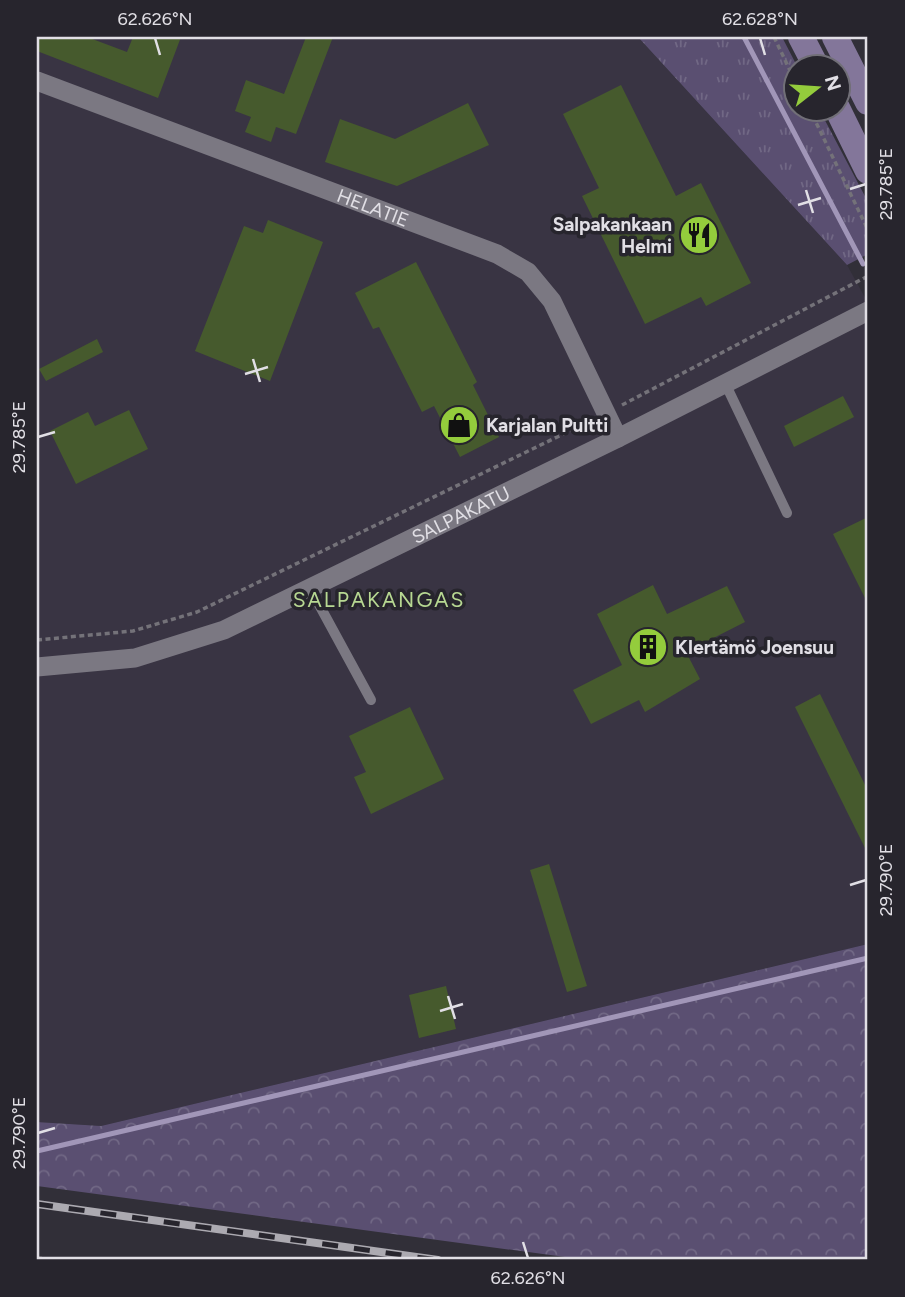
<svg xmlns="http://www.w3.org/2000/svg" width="905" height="1297" font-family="Figtree,sans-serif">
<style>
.built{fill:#393443}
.grass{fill:url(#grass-tufts)}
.forest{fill:url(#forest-crowns)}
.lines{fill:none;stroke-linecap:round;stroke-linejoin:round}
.stream{stroke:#a196b8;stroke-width:5}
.building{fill:#465a2d}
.path{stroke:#747279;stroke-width:3.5;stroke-dasharray:5 3.5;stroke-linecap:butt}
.service{stroke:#7b7882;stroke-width:10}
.minor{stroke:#7b7882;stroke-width:19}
.secondary{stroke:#83769a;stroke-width:26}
.rail-casing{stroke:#acaab1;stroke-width:8}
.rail{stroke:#27252d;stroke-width:5;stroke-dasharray:16;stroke-linecap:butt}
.ticks{fill:none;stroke:#e1dfe5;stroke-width:2.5}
.labels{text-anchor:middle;stroke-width:7;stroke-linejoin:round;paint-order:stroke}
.street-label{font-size:19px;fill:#e1dfe5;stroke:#27252d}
.poi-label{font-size:19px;font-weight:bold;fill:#e1dfe5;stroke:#27252d;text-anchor:start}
.neighbourhood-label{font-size:21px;letter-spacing:2px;fill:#b7d892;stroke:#27252d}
.neatline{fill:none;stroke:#e1dfe5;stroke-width:2.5}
.ticks-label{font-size:18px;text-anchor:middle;fill:#e1dfe5}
</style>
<defs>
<pattern id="grass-tufts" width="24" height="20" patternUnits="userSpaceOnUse" patternTransform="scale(1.75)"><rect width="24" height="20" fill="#5a4f71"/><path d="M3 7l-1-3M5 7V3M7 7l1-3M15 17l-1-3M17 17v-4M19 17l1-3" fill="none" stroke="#716885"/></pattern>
<pattern id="forest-crowns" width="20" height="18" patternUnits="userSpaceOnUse" patternTransform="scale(1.75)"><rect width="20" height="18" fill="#5a4f71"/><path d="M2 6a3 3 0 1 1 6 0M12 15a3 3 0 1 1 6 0" fill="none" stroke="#716885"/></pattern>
</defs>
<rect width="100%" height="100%" fill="#312f38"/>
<polygon class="built" points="37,37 638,37 847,265 868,303 868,944 101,1126 37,1122"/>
<polygon class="grass" points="638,37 782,37 797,66 796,108 819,109 868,202 868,254 847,265"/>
<polygon class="forest" points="868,944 868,1260 587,1260 37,1186 37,1122 101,1126"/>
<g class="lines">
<g class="stream">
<polyline points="744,37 863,264"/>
<polyline points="37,1151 868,958"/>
</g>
</g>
<g class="building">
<polygon points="37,37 87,37 127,52 133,37 181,37 158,98 37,51"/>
<polygon points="306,37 333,37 296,134 276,127 271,142 245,132 251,117 235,111 246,80 284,94"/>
<polygon points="621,85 676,196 701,183 751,283 706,306 701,297 645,324 582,196 599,188 563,114"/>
<polygon points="468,103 489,145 397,186 325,162 340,119 395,139"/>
<polygon points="268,220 323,242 270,381 195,351 244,226 263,233"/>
<polygon points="416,262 477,382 473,385 499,437 460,457 434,406 422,412 379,327 373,329 355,293"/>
<polygon points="97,339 103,352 46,381 39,369"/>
<polygon points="843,396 854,417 794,447 784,426"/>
<polygon points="129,410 148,449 76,484 50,431 88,412 95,426"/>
<polygon points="868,517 868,604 833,534"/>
<polygon points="653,585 667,614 727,586 745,622 686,652 700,679 645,712 639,700 591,724 573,690 622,665 597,614"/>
<polygon points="820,694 868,791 868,854 795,707"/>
<polygon points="410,707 444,779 371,814 354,777 366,772 349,736"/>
<polygon points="549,864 587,986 567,992 530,870"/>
<polygon points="446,986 456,1029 419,1038 409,995"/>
</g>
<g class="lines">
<g class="path">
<polyline points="774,37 796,83"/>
<polyline points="809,108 868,230"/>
<polyline points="622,405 868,276"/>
<polyline points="37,640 133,631 197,612 590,421"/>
<polyline points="37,1258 59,1260"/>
</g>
<g class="service">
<polyline points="725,383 787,513"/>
<polyline points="310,588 371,700"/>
</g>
<g class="minor">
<path id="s1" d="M 37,81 L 497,254 L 528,272 L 552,301 L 618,438"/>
<path id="s2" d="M 37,667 L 135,658 L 224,630 L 618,438 L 868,311"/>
</g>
<g class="secondary">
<polyline points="801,37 816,66"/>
<polyline points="835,37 868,102"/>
<polyline points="837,108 868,171"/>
</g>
<g class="rail-casing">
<polyline id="rail" points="37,1204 438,1260"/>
</g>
<use href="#rail" class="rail"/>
</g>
<path class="ticks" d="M 155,38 L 160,55M 760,38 L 765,55M 850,189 L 866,184M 806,190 L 813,213M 798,205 L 821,198M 253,359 L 260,382M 245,374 L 268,367M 38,437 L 55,432M 850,885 L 866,880M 448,996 L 455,1019M 440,1011 L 463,1004M 38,1133 L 55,1128M 523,1242 L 528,1258"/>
<defs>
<g id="restaurant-disc" transform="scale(2.0125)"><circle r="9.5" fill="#94cc3c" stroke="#27252d"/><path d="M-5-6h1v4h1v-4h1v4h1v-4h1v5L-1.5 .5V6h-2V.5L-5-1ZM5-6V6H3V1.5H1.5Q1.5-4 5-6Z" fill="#111"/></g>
<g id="shop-disc" transform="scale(2.0125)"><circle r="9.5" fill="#94cc3c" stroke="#27252d"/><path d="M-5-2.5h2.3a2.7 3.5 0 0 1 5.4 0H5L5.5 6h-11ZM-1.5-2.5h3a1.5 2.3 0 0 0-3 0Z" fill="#111"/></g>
<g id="building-disc" transform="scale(2.0125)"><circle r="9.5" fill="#94cc3c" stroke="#27252d"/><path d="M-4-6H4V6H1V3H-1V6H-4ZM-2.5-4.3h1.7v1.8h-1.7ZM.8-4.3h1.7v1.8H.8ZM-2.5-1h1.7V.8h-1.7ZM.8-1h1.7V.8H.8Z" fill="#111"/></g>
</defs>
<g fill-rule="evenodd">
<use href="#restaurant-disc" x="699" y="235"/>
<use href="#shop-disc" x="459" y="425"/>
<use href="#building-disc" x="648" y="647"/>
</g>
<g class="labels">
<g class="street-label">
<text dy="7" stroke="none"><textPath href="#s1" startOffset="359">HELATIE</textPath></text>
<text dy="7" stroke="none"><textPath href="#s2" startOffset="455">SALPAKATU</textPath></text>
</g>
<g class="poi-label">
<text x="672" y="231" text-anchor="end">Salpakankaan<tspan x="672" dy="22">Helmi</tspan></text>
<text x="486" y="432">Karjalan Pultti</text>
<text x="675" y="654">KIertämö Joensuu</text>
</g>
<g class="neighbourhood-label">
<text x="379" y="607">SALPAKANGAS</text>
</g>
</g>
<rect width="905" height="1297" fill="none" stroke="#27252d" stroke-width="77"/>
<g transform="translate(817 88) rotate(73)"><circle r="33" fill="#27252d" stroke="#716f77" stroke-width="2"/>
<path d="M0-5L12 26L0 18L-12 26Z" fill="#94cc3c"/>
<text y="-10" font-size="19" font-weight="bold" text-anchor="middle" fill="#e1dfe5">N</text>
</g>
<rect x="38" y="38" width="828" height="1220" class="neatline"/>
<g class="ticks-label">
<text x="155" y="25">62.626°N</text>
<text x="760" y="25">62.628°N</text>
<text transform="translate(886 184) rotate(-90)" y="6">29.785°E</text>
<text transform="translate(19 437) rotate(-90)" y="6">29.785°E</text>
<text transform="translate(886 880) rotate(-90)" y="6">29.790°E</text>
<text transform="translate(19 1133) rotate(-90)" y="6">29.790°E</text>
<text x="528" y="1284">62.626°N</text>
</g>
</svg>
